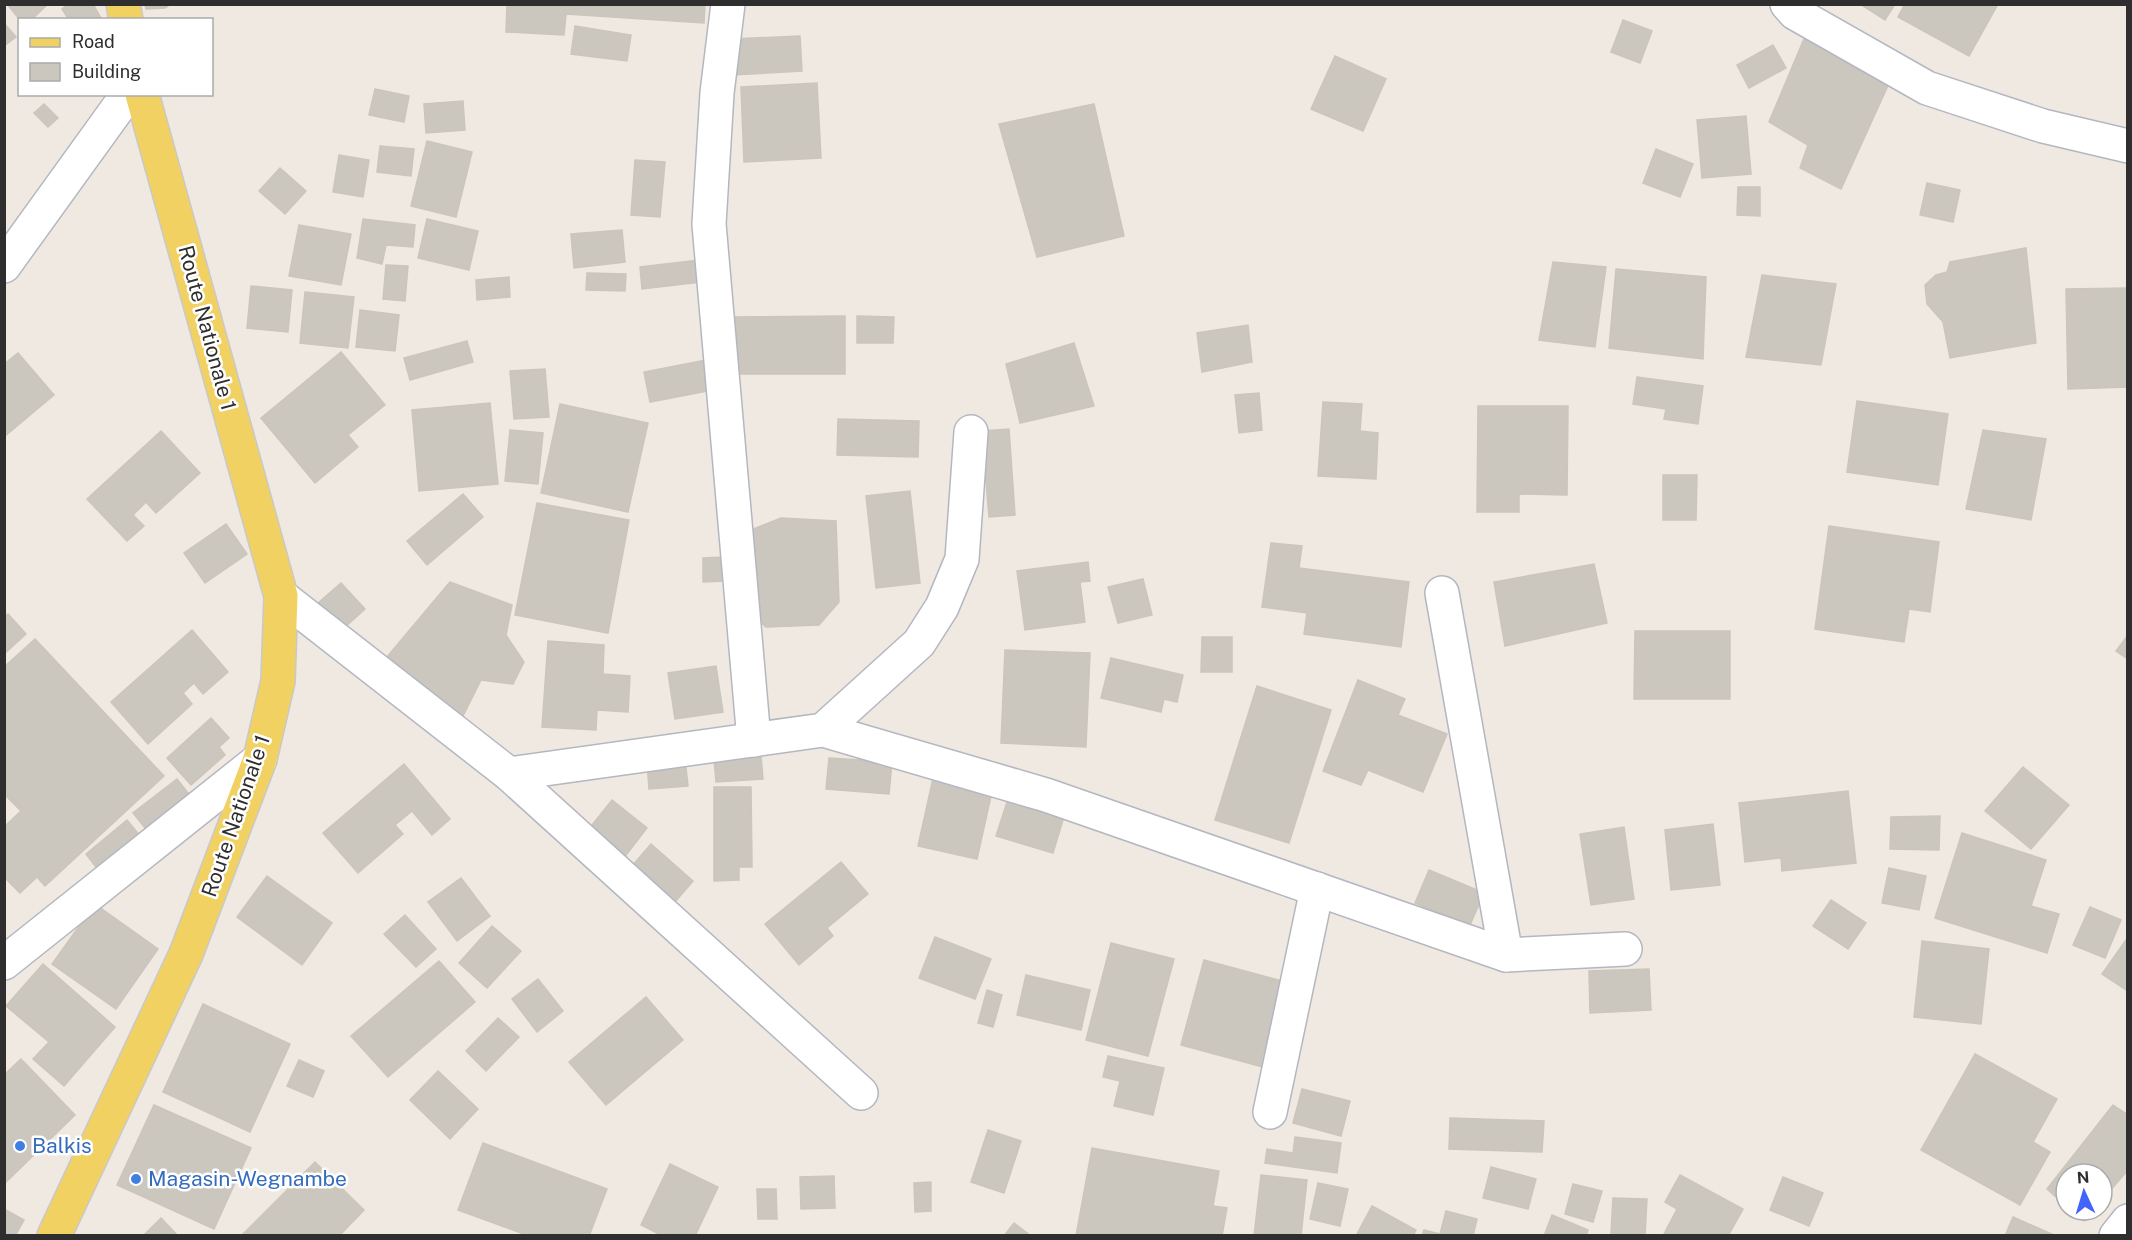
<svg xmlns="http://www.w3.org/2000/svg" width="2132" height="1240" font-family="'Public Sans',sans-serif">
<style>
.building{fill:#cbc7bf;stroke:#cbc5ba;stroke-width:1.5}
.lines{fill:none;stroke-linecap:round;stroke-linejoin:round}
.street-casing{stroke:#b4b7c1;stroke-width:36}
.secondary-casing{stroke:#b4b7c1;stroke-width:36}
.primary-casing{stroke:#c9c9c9;stroke-width:36}
.street{stroke:#fff;stroke-width:33}
.secondary{stroke:#fff;stroke-width:33}
.primary{stroke:#f2d163;stroke-width:33}
.shop-dot{fill:#3f7fe0;stroke:#fff;stroke-width:2}
.labels{text-anchor:middle;stroke-width:5;stroke-linejoin:round;paint-order:stroke}
.street-label{font-size:21px;fill:#2e2e2e;stroke:#fff}
.shop-label{font-size:21px;fill:#366cbe;stroke:#fff;text-anchor:start}
</style>
<rect width="100%" height="100%" fill="#efe9e1"/>
<g class="building">
<polygon points="7,4 48,4 31,20 20,20"/>
<polygon points="69,4 93,4 102,20 69,20 62,9"/>
<polygon points="145,4 171,4 165,8 146,9"/>
<polygon points="507,4 705,4 704,23 566,14 564,35 506,32"/>
<polygon points="1860,4 1895,4 1885,20"/>
<polygon points="1905,4 1998,4 1969,56 1898,17"/>
<polygon points="1623,20 1652,31 1640,63 1611,52"/>
<polygon points="4,23 16,37 4,46"/>
<polygon points="575,26 631,35 627,61 571,54"/>
<polygon points="1809,27 1895,70 1841,189 1800,168 1808,145 1769,122"/>
<polygon points="800,36 802,71 733,75 731,39"/>
<polygon points="1773,45 1786,68 1749,88 1737,65"/>
<polygon points="1335,56 1386,79 1363,131 1311,109"/>
<polygon points="817,83 821,158 744,162 741,87"/>
<polygon points="375,89 409,96 404,122 369,115"/>
<polygon points="463,101 465,130 426,133 424,104"/>
<polygon points="44,104 58,118 48,127 34,113"/>
<polygon points="1094,104 1124,236 1037,257 999,124"/>
<polygon points="1746,116 1751,174 1702,178 1697,120"/>
<polygon points="427,141 472,152 456,217 411,206"/>
<polygon points="380,146 414,149 411,176 377,172"/>
<polygon points="1656,149 1693,164 1680,197 1643,183"/>
<polygon points="339,155 369,160 363,197 333,192"/>
<polygon points="635,160 665,162 660,217 631,215"/>
<polygon points="280,168 306,191 285,214 259,191"/>
<polygon points="1927,183 1960,190 1953,222 1920,215"/>
<polygon points="1738,187 1760,187 1760,216 1737,215"/>
<polygon points="363,219 415,225 413,247 386,245 382,264 357,258"/>
<polygon points="427,219 478,231 469,270 418,258"/>
<polygon points="299,225 351,234 341,285 289,276"/>
<polygon points="622,230 625,262 574,268 571,234"/>
<polygon points="2026,248 2036,343 1950,358 1943,322 1927,304 1925,285 1936,275 1947,272 1950,262"/>
<polygon points="699,260 701,282 642,289 640,267"/>
<polygon points="1553,262 1606,267 1595,347 1539,340"/>
<polygon points="386,265 408,266 405,301 383,299"/>
<polygon points="1616,269 1706,277 1703,359 1609,348"/>
<polygon points="587,273 626,274 625,291 586,290"/>
<polygon points="1762,275 1836,284 1821,365 1746,357"/>
<polygon points="509,277 510,297 477,300 476,280"/>
<polygon points="251,286 292,290 288,332 247,328"/>
<polygon points="2128,288 2128,387 2068,389 2066,289"/>
<polygon points="305,292 354,297 348,348 300,343"/>
<polygon points="360,310 399,315 395,351 356,347"/>
<polygon points="845,316 845,374 734,374 734,317"/>
<polygon points="857,316 894,317 893,343 857,343"/>
<polygon points="1248,325 1252,362 1202,372 1197,333"/>
<polygon points="467,341 473,362 410,380 404,358"/>
<polygon points="1074,343 1094,406 1020,423 1006,364"/>
<polygon points="341,352 385,405 348,435 358,447 315,483 261,418"/>
<polygon points="18,353 54,395 4,437 4,364"/>
<polygon points="712,359 718,389 650,402 644,372"/>
<polygon points="545,369 549,417 514,419 510,371"/>
<polygon points="1637,377 1703,386 1698,424 1664,419 1666,409 1633,404"/>
<polygon points="1259,393 1262,430 1239,433 1235,395"/>
<polygon points="1857,401 1948,414 1938,485 1847,472"/>
<polygon points="1323,402 1362,404 1360,431 1378,433 1376,479 1318,476"/>
<polygon points="490,403 498,484 419,491 412,410"/>
<polygon points="560,404 648,423 628,512 541,493"/>
<polygon points="1478,406 1568,406 1567,495 1519,494 1519,512 1477,512"/>
<polygon points="838,419 919,421 918,457 837,455"/>
<polygon points="1009,429 1015,515 989,517 982,431"/>
<polygon points="510,430 543,433 538,484 505,481"/>
<polygon points="1983,430 2046,439 2031,520 1966,509"/>
<polygon points="161,431 200,473 156,513 146,502 133,515 144,526 127,541 87,499"/>
<polygon points="1663,475 1697,475 1696,520 1663,520"/>
<polygon points="910,491 920,583 876,588 866,496"/>
<polygon points="463,494 483,517 427,565 407,541"/>
<polygon points="537,503 629,520 608,633 515,615"/>
<polygon points="781,518 836,521 839,602 819,625 766,627 753,616 746,532"/>
<polygon points="226,524 247,554 205,583 184,553"/>
<polygon points="1829,526 1939,542 1930,612 1909,609 1904,642 1815,629"/>
<polygon points="1271,543 1302,546 1299,568 1409,582 1401,647 1304,634 1307,613 1262,607"/>
<polygon points="724,557 725,581 703,582 703,558"/>
<polygon points="1088,562 1090,581 1080,582 1085,622 1025,630 1017,571"/>
<polygon points="1594,564 1607,623 1505,646 1494,582"/>
<polygon points="1143,579 1152,615 1118,623 1108,587"/>
<polygon points="450,582 512,605 506,635 524,662 513,684 481,680 463,716 381,664"/>
<polygon points="341,583 365,609 343,629 318,603"/>
<polygon points="8,614 26,634 4,654 4,617"/>
<polygon points="192,630 228,672 203,694 194,683 183,693 192,704 148,744 111,702"/>
<polygon points="1635,631 1730,631 1730,699 1634,699"/>
<polygon points="2128,635 2128,659 2116,651"/>
<polygon points="1202,637 1232,637 1232,672 1201,672"/>
<polygon points="35,639 164,776 45,886 37,877 20,893 4,877 4,827 21,811 4,794 4,667"/>
<polygon points="548,641 604,645 603,674 630,676 628,712 597,710 596,730 542,727"/>
<polygon points="1005,650 1090,653 1086,747 1001,743"/>
<polygon points="1111,658 1183,675 1177,702 1164,699 1161,712 1101,698"/>
<polygon points="716,666 723,712 675,719 668,673"/>
<polygon points="1358,680 1405,699 1398,715 1447,734 1423,792 1368,770 1361,785 1323,771"/>
<polygon points="1257,686 1331,710 1289,843 1215,820"/>
<polygon points="211,718 229,738 219,747 225,755 191,785 167,758"/>
<polygon points="760,745 763,779 716,782 713,748"/>
<polygon points="829,758 892,762 889,794 826,789"/>
<polygon points="685,759 688,786 649,789 647,762"/>
<polygon points="404,764 450,819 432,835 412,811 395,825 403,834 358,873 323,833"/>
<polygon points="2023,767 2069,805 2031,849 1985,811"/>
<polygon points="934,774 993,787 977,859 918,846"/>
<polygon points="177,779 189,794 145,828 133,813"/>
<polygon points="714,787 751,787 752,867 739,867 739,880 714,881"/>
<polygon points="1848,791 1856,863 1782,871 1781,858 1745,862 1739,803"/>
<polygon points="1010,793 1066,810 1053,853 996,836"/>
<polygon points="612,800 647,828 620,863 584,835"/>
<polygon points="1940,816 1939,850 1890,849 1891,817"/>
<polygon points="127,820 141,837 99,871 86,854"/>
<polygon points="1713,824 1720,885 1671,890 1665,830"/>
<polygon points="1624,827 1634,899 1591,905 1580,834"/>
<polygon points="1962,833 2046,860 2031,906 2059,914 2047,953 1935,918"/>
<polygon points="651,844 693,881 675,902 633,865"/>
<polygon points="841,862 868,894 827,928 833,936 799,965 765,924"/>
<polygon points="1889,868 1926,876 1919,910 1882,903"/>
<polygon points="1429,870 1484,893 1470,925 1415,903"/>
<polygon points="267,876 332,923 302,965 237,917"/>
<polygon points="461,878 490,916 457,941 428,902"/>
<polygon points="1831,900 1866,923 1848,949 1813,926"/>
<polygon points="95,904 158,949 116,1009 52,964"/>
<polygon points="2090,907 2121,920 2105,958 2073,945"/>
<polygon points="405,915 436,949 416,967 384,934"/>
<polygon points="492,926 521,951 487,988 459,963"/>
<polygon points="935,937 991,959 975,999 919,978"/>
<polygon points="2128,937 2128,991 2102,974"/>
<polygon points="1922,941 1989,949 1981,1024 1914,1017"/>
<polygon points="1111,943 1174,959 1148,1056 1086,1040"/>
<polygon points="1204,960 1286,982 1263,1067 1181,1045"/>
<polygon points="439,961 475,1002 388,1077 351,1036"/>
<polygon points="43,964 115,1027 64,1086 33,1059 49,1042 6,1006"/>
<polygon points="1649,969 1651,1010 1590,1013 1589,971"/>
<polygon points="1026,975 1090,990 1081,1030 1017,1015"/>
<polygon points="538,979 563,1011 537,1032 512,999"/>
<polygon points="987,990 1002,995 993,1027 978,1023"/>
<polygon points="646,997 683,1040 606,1105 569,1062"/>
<polygon points="203,1004 290,1044 250,1132 163,1092"/>
<polygon points="498,1018 519,1037 486,1071 466,1051"/>
<polygon points="1975,1054 2057,1099 2033,1142 2050,1152 2020,1205 1921,1150"/>
<polygon points="1108,1056 1164,1068 1153,1115 1114,1106 1120,1081 1103,1077"/>
<polygon points="21,1059 75,1115 4,1184 4,1075"/>
<polygon points="299,1060 324,1071 313,1097 287,1086"/>
<polygon points="438,1071 478,1109 450,1139 410,1100"/>
<polygon points="1302,1089 1350,1101 1341,1136 1293,1123"/>
<polygon points="154,1105 251,1148 214,1229 117,1185"/>
<polygon points="2113,1105 2128,1115 2128,1170 2102,1200 2102,1174 2066,1174 2066,1206 2047,1189"/>
<polygon points="1450,1118 1544,1121 1542,1152 1449,1149"/>
<polygon points="988,1130 1021,1141 1004,1193 971,1182"/>
<polygon points="1295,1137 1341,1143 1337,1173 1265,1163 1267,1149 1293,1153"/>
<polygon points="483,1143 607,1189 589,1236 529,1236 458,1210"/>
<polygon points="1092,1148 1219,1171 1213,1206 1227,1208 1222,1236 1076,1236"/>
<polygon points="315,1162 364,1210 339,1236 241,1236"/>
<polygon points="670,1164 718,1187 695,1236 663,1236 641,1225"/>
<polygon points="1491,1167 1536,1179 1528,1209 1483,1198"/>
<polygon points="1261,1175 1307,1180 1301,1236 1254,1236"/>
<polygon points="1680,1175 1743,1209 1728,1236 1663,1236 1677,1209 1665,1202"/>
<polygon points="834,1176 835,1208 801,1209 800,1177"/>
<polygon points="1783,1177 1823,1193 1809,1226 1770,1210"/>
<polygon points="931,1182 931,1211 915,1212 914,1183"/>
<polygon points="1318,1183 1348,1189 1340,1226 1310,1219"/>
<polygon points="1573,1184 1602,1191 1593,1222 1565,1214"/>
<polygon points="757,1189 776,1189 777,1219 758,1219"/>
<polygon points="1613,1198 1647,1199 1645,1236 1611,1234"/>
<polygon points="1372,1206 1416,1230 1413,1236 1356,1236"/>
<polygon points="4,1209 24,1220 15,1236 4,1236"/>
<polygon points="2071,1210 2094,1210 2084,1221"/>
<polygon points="1446,1211 1477,1219 1473,1236 1422,1236 1424,1230 1440,1234"/>
<polygon points="1552,1215 1588,1230 1586,1236 1544,1236"/>
<polygon points="2013,1217 2056,1236 2005,1236"/>
<polygon points="161,1218 178,1236 143,1236"/>
<polygon points="1014,1223 1031,1236 1004,1236"/>
</g>
<g class="lines">
<g class="street-casing">
<g id="street">
<polyline points="728,4 717,93 709,224 754,740"/>
<polyline points="1787,4 1795,13 1927,88 2043,126 2128,146"/>
<polyline points="4,266 128,94"/>
<polyline points="1442,593 1506,955"/>
<polyline points="281,596 509,774 861,1093"/>
<polyline points="823,730 1046,795 1506,955 1625,949"/>
<polyline points="509,774 823,730 919,643 942,607 962,559 971,432"/>
<polyline points="4,963 260,759"/>
<polyline points="1270,1112 1317,889"/>
</g>
</g>
<g class="secondary-casing">
<polyline id="secondary" points="2116,1236 2128,1221"/>
</g>
<g class="primary-casing">
<g id="primary">
<polyline points="123,4 126,20"/>
<polyline points="54,1236 186,954 260,759 278,681 281,596 142,94"/>
</g>
</g>
<use href="#street" class="street"/>
<use href="#secondary" class="secondary"/>
<use href="#primary" class="primary"/>
</g>
<g class="shop-dot">
<circle cx="20" cy="1146" r="6"/>
<circle cx="136" cy="1179" r="6"/>
</g>
<g class="labels">
<g class="street-label">
<text transform="translate(207 328) rotate(75)" y="7">Route Nationale 1</text>
<text transform="translate(236 816) rotate(-71)" y="7">Route Nationale 1</text>
</g>
<g class="shop-label">
<text x="32" y="1153">Balkis</text>
<text x="148" y="1186">Magasin-Wegnambe</text>
</g>
</g>
<rect width="2132" height="1240" fill="none" stroke="#2e2e2e" stroke-width="12"/>
<rect x="18" y="18" width="195" height="78" fill="#ffffff" stroke="#ababab" stroke-width="1.5"/>
<rect x="30" y="38" width="30" height="9" fill="#f2d163" stroke="#ababab" stroke-width="1.5"/>
<text x="72" y="48" font-size="18" fill="#2e2e2e">Road</text>
<rect x="30" y="63" width="30" height="18" fill="#cbc7bf" stroke="#ababab" stroke-width="1.5"/>
<text x="72" y="78" font-size="18" fill="#2e2e2e">Building</text>
<g transform="translate(2084 1192) rotate(356)"><circle r="28" fill="#ffffff" stroke="#ababab" stroke-width="1.5"/>
<path d="M0-4.5L10 22L0 15L-10 22Z" fill="#4264fb"/>
<text y="-9" font-size="16" font-weight="bold" text-anchor="middle" fill="#2e2e2e">N</text>
</g>
</svg>
